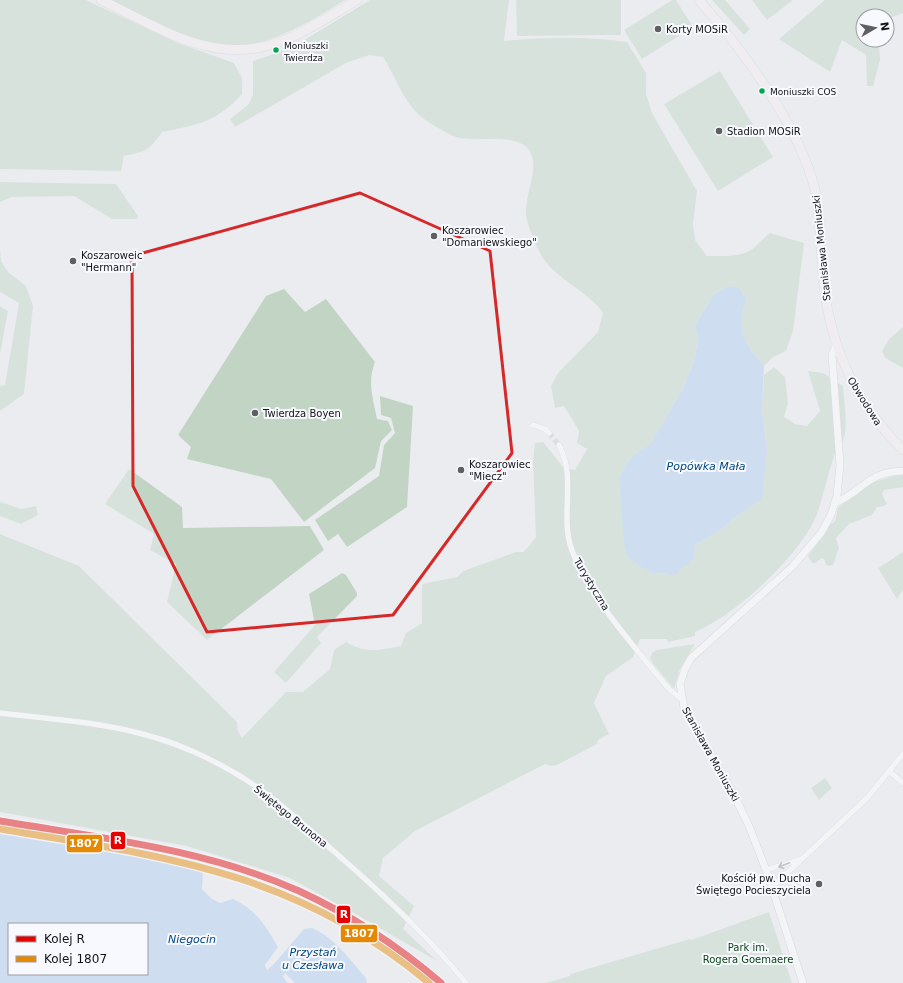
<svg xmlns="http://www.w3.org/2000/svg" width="903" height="983" font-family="'DejaVu Sans',sans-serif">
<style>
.green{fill:#c2d5c5}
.water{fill:#abcbf0;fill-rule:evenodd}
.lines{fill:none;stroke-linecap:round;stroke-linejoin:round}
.minor-tunnel{stroke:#cacbcf;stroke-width:5.5;stroke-dasharray:5.5 3;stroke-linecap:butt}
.minor-casing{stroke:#c1c2c6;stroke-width:6}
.tertiary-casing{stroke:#c1c2c6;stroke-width:8}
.primary-casing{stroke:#c8c9cb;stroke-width:10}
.minor{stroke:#fcfcfd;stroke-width:5.5}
.tertiary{stroke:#fcfcfd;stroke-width:7}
.primary{stroke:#f3eef0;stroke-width:9}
.rail-1-casing{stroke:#f7f9fe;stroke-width:10}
.rail-2-casing{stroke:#f7f9fe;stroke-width:10}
.rail-1{stroke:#e50000;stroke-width:7}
.rail-2{stroke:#e78802;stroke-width:7}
.oneway{stroke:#939395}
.marked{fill:none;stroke:#d62828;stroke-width:3;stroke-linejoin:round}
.poi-dot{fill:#5e5f62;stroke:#f7f9fe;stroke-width:1.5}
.bus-dot{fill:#00a651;stroke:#f7f9fe;stroke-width:1.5}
.labels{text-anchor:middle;stroke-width:4;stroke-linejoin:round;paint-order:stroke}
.bus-label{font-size:9px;fill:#121316;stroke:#f7f9fe;text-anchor:start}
.poi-label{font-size:10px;fill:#121316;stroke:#f7f9fe;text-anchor:start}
.street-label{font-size:10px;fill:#121316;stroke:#f7f9fe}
.park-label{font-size:10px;fill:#043f11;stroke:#f7f9fe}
.water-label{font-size:11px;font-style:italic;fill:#004783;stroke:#f7f9fe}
.line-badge{stroke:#f7f9fe;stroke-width:1.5}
.badge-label{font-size:11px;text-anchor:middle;font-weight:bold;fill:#fff}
</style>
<rect width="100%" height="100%" fill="#ebecf0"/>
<g class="green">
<path d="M 0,0 L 86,0 L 178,43 L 234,63 L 242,78 L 242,94 C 217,122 197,125 162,132 C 150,150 145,152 124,156 L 121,171 L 0,169 Z"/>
<path d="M 109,0 L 345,0 C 313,20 278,42 240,46 C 198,49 146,18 109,0 Z"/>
<path d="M 370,0 L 509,0 L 504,41 C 545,37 586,36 627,42 L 646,73 L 646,94 L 652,113 L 697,191 L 693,224 L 695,240 L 707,256 C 720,256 740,257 751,250 C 754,249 765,236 770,233 L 804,243 L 793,331 L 786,351 L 773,357 L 764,366 C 742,339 737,333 746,298 L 739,288 L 729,286 L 714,294 L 695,325 L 698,339 L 694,361 L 682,390 L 650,446 L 632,456 L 619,477 L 622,509 L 655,574 L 664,573 L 670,575 L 695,545 L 723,528 L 739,514 L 767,449 L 762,411 L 764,375 L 774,367 L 785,377 L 788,404 L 784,417 L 795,424 L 807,426 L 820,411 L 808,371 L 823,373 L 843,386 C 844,399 848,426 844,437 C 843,443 838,448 835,453 C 828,473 824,494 817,514 C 801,555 735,616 695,632 L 695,636 L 668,642 L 667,639 L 640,639 L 633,657 L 606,676 L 594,703 L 609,734 L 598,740 L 597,744 L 557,765 L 551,766 L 545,764 L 415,831 L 383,858 L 379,876 L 414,906 L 403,929 L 437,961 L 357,915 L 290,878 L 187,846 L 0,812 L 0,534 L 79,566 L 237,722 L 238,731 L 242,738 L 286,692 L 303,692 L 330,669 L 334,650 L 346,642 C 366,654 379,650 401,646 L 406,633 L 422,623 L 422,584 L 457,577 L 463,571 L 516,552 L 523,552 L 528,547 L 536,537 L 533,462 L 535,443 L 543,442 L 564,468 L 575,470 L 587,449 L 577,443 L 579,431 L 564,406 L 555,408 L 551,386 L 558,373 L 598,332 L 603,313 C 590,294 568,285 551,268 C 541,259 530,233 527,220 C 521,198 543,167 528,149 C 515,133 478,142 460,138 C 450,136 425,121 418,114 C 402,99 395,75 383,57 L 369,55 L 346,63 L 235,127 L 230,119 L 248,105 L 253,95 L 253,61 L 291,48 Z"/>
<polygon points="516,0 621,0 621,35 517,36"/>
<polygon points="672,0 676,0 693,27 642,59 624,30"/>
<polygon points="712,0 725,0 750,29 744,35"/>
<polygon points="752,0 793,0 767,20"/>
<polygon points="825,0 903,0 903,13 890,18 887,21 887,16 863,16 863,40 879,40 880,60 873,86 867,86 866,55 842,40 830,72 779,39"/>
<polygon points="720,71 773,157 718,191 664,104"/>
<polygon points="0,182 116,184 138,216 137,219 112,219 74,196 12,197 0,202"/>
<polygon points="0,248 1,261 8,272 26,286 33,306 24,394 0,411 0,386 5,385 19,303 0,292"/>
<path d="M 284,289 L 305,312 L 326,299 L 375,362 C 367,383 373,397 377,419 L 388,421 L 392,430 L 381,441 L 375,468 L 304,522 L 271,479 L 187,459 L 191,447 L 178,435 L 266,296 Z"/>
<polygon points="0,306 8,311 0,354"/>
<polygon points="903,327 903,368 885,358 882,351 889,339"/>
<polygon points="380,396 413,406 407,507 347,547 338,534 328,541 315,520 379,476 384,445 395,433 391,418 381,415"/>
<polygon points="129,469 182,507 183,528 310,526 324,550 207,640 167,602 176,564 150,550 154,534 105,504"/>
<path d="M 901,474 L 903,474 L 903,487 L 884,490 L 882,494 L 887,504 L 884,506 L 877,507 L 872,515 L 849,524 L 836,538 L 839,549 C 835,555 836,560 833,565 L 828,566 L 825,563 L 825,560 L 822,558 L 815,563 L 812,563 L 808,556 L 824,535 L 825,529 L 835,521 L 838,508 L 856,493 L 874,482 Z"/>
<polygon points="0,502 22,509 36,506 38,515 21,524 0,516"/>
<polygon points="903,552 903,590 897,599 878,568"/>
<polygon points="342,573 346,575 357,593 357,596 317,637 321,643 286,683 274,672 315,625 309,594"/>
<polygon points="695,644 680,669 674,689 652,662 650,658 652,653 656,650"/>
<polygon points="825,778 832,788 819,800 811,788"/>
<polygon points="769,912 792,983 546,983 570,976 570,974 690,939 691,940"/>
</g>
<g class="water">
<path d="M 729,286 L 739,288 L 746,298 C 737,333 742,339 764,366 L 762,411 L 767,449 L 762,499 L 739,514 L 723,528 L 695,545 L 694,558 L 687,566 L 683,566 L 677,574 L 670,575 L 664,573 L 655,574 L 640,566 L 628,557 L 624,544 L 619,477 L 632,456 L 650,445 L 682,390 L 694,361 L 698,339 L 695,325 L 714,294 Z"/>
<path d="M 0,832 L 117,852 L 203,871 L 202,889 L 212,899 L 220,903 L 233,899 C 255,909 266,926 278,947 L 265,965 L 267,970 L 273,965 L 304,929 L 312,928 C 334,937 350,960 366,978 L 367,983 L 295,983 L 285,973 L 283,977 L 288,983 L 0,983 ZM 9,924 L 147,924 L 147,974 L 9,974 Z"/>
</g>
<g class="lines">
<polyline class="minor-tunnel" points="549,433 559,445"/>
<g class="minor-casing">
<g id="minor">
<polyline points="533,425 545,429 549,433"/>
<path d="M 559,445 C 562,452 565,458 566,465 C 571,489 563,519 570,544 C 583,590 638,651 669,689 L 681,699"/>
<path d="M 0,713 C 48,719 100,722 146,735 C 185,745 232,768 265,793 C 291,812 314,834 338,855 C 384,895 428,936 466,983"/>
<polyline points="890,772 903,783"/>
<polyline points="766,870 801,859"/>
<polyline points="772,887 867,798 903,754"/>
</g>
</g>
<g class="tertiary-casing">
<g id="tertiary">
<path d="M 835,503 C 864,491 866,472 903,471"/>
<polyline points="803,983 766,870 749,826 734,795 684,708 680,684 685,669 691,658 792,567 821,533 831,515 837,496 840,465 832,355 836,346"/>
</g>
</g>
<g class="primary-casing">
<g id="primary">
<path d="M 101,0 C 162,29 216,68 285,40 C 310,30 333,14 357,0"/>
<path d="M 699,0 C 742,49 800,127 815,190 C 822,222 820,255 824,287 C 832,350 858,406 903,450"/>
</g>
</g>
<use href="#minor" class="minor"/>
<use href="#tertiary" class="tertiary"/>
<use href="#primary" class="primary"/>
<g class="rail-1-casing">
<path id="rail-1" d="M 0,821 C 101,838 205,849 299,891 C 351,915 398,946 441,983"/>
</g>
<g class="rail-2-casing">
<path id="rail-2" d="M 0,829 C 163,856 298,872 429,983"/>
</g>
<use href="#rail-1" class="rail-1"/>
<use href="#rail-2" class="rail-2"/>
</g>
<defs><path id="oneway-shaft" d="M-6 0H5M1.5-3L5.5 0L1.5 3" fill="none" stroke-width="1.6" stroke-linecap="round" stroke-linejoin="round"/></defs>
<use class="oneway" href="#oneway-shaft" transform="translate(784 865) rotate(159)"/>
<path d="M0 0H903V983H0ZM 360,193 L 490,251 L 512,453 L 393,615 L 207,632 L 133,486 L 132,256 Z" fill="#ebecf0" fill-opacity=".55" fill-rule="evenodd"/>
<path class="marked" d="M 360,193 L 490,251 L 512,453 L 393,615 L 207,632 L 133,486 L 132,256 Z"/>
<g class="poi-dot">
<circle cx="658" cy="29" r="4"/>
<circle cx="719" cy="131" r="4"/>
<circle cx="434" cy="236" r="4"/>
<circle cx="73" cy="261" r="4"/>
<circle cx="255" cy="413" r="4"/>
<circle cx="461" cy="470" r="4"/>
<circle cx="819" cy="884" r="4"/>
</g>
<g class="bus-dot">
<circle cx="276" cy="50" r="3.5"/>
<circle cx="762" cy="91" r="3.5"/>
</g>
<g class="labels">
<g class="bus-label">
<text x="284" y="49">Moniuszki<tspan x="284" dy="12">Twierdza</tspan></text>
<text x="770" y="95">Moniuszki COS</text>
</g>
<g class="poi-label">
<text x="666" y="33">Korty MOSiR</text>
<text x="727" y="135">Stadion MOSiR</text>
<text x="442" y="234">Koszarowiec<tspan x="442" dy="12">"Domaniewskiego"</tspan></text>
<text x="81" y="259">Koszaroweic<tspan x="81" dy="12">"Hermann"</tspan></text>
<text x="263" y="417">Twierdza Boyen</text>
<text x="469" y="468">Koszarowiec<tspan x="469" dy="12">"Miecz"</tspan></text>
<text x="811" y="882" text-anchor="end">Kościół pw. Ducha<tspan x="811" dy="12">Świętego Pocieszyciela</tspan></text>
</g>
<g class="street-label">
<text transform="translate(821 248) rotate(-96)" y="4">Stanisława Moniuszki</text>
<text transform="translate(865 401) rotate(58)" y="4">Obwodowa</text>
<text transform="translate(592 584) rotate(59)" y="4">Turystyczna</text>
<text transform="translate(711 754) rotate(61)" y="4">Stanisława Moniuszki</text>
<text transform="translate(291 816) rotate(39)" y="4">Świętego Brunona</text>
</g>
<g class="park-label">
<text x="748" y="951">Park im.<tspan x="748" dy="12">Rogera Goemaere</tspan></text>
</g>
<g class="water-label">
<text x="706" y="470">Popówka Mała</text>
<text x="192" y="943">Niegocin</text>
<text x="313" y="956">Przystań<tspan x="313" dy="13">u Czesława</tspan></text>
</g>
</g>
<g class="line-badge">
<rect x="110" y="831" width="16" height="19" rx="4" fill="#e50000"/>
<rect x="66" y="834" width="37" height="19" rx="4" fill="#e78802"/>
<rect x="336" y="905" width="15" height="19" rx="4" fill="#e50000"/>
<rect x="340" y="924" width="38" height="19" rx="4" fill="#e78802"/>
</g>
<g class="badge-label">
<text x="118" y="844">R</text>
<text x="84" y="847">1807</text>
<text x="344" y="918">R</text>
<text x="359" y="937">1807</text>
</g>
<rect x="8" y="923" width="140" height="52" fill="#f7f9fe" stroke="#9b9da1"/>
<rect x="16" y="936" width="20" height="6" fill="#e50000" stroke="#9b9da1"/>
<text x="44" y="943" font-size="12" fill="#121316">Kolej R</text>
<rect x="16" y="956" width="20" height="6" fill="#e78802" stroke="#9b9da1"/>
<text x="44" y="963" font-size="12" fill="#121316">Kolej 1807</text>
<g transform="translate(875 28) rotate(81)"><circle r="19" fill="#f7f9fe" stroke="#9b9da1"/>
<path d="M0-3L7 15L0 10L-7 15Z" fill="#5e5f62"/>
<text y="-6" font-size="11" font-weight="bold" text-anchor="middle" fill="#121316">N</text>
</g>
</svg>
